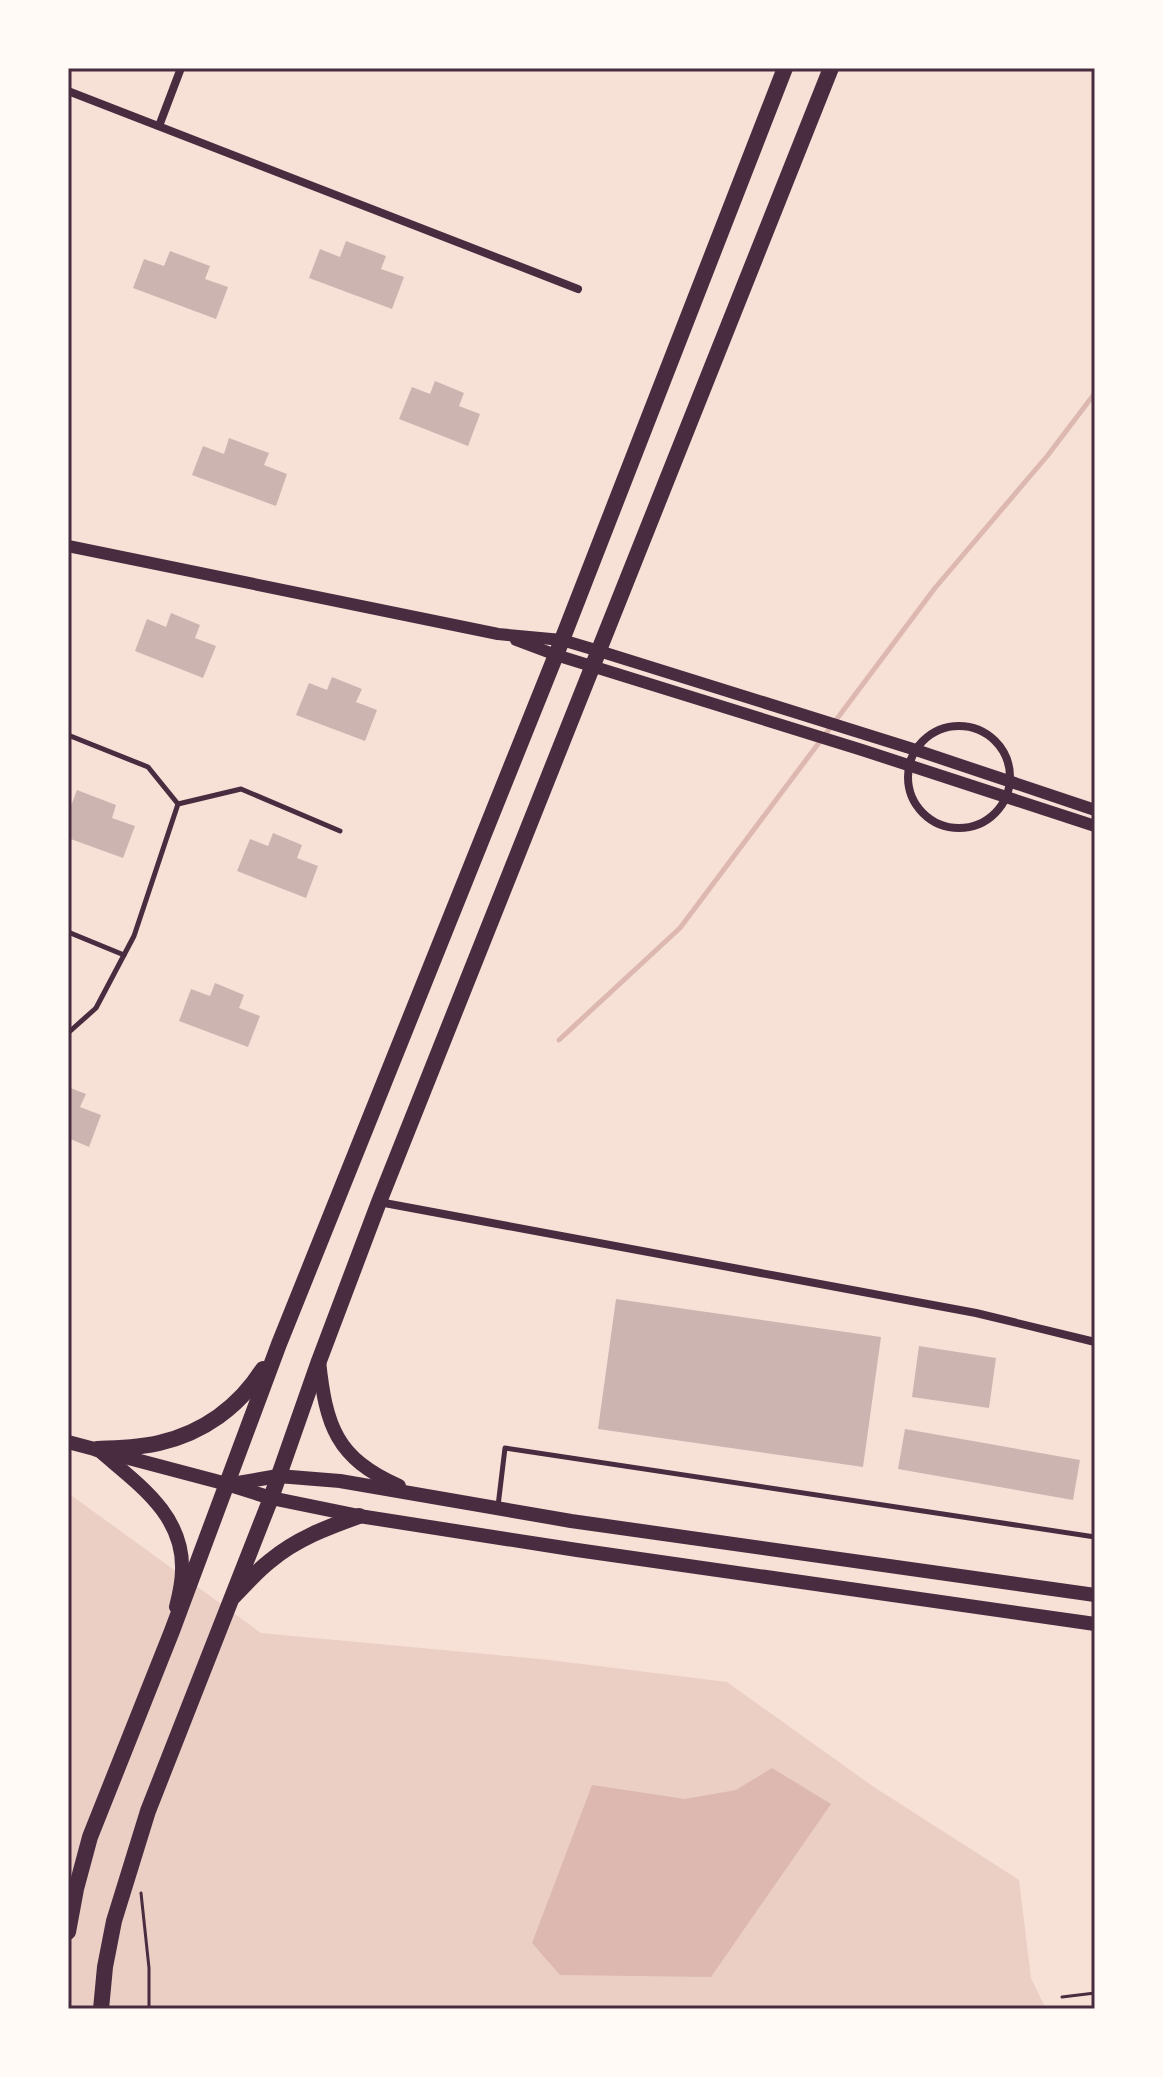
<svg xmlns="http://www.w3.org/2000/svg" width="1163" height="2077" font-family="Montserrat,sans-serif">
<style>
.green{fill:#ebcfc5}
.water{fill:#dcb8b0}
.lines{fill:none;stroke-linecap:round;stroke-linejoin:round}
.stream{stroke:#dcb8b0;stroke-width:5}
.building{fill:#ccb4b1}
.path{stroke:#4a2c40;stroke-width:3}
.service{stroke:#4a2c40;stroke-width:5}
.minor{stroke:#4a2c40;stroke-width:8}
.tertiary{stroke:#4a2c40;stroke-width:12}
.secondary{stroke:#4a2c40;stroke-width:14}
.trunk{stroke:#4a2c40;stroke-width:16}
.neatline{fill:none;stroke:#4a2c40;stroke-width:3}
</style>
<rect width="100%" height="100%" fill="#f7e1d7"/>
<polygon class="green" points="68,1493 261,1633 550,1660 727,1682 874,1787 1019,1880 1031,1978 1046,2009 68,2009"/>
<polygon class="water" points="772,1768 831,1804 711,1977 560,1975 532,1943 592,1785 685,1799 736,1790"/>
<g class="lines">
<polyline class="stream" points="559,1040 680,928 935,588 1048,455 1095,393"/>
</g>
<g class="building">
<polygon points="346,241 386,256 381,269 404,277 392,309 309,278 320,249 340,257"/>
<polygon points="170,251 210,266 205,279 228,287 216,319 133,288 144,259 164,266"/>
<polygon points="435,381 464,393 459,406 480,414 468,446 399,419 412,387 430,394"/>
<polygon points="229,438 269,453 264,465 287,474 276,506 192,475 203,446 224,454"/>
<polygon points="171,613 200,625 195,638 216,646 203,678 135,651 147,619 166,627"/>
<polygon points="332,677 362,689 356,702 377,710 365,741 296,715 309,683 327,690"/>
<polygon points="77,790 116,805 112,818 135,826 123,858 68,838 68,805 71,806"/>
<polygon points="273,833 302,845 297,858 318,866 306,898 237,871 250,839 268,846"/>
<polygon points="215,983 244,995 239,1008 260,1016 248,1047 179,1021 191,989 210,996"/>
<polygon points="68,1087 86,1094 80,1107 101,1115 89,1147 68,1138"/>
<polygon points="616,1299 881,1337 863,1467 598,1429"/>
<polygon points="919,1346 996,1358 989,1408 912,1397"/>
<polygon points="905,1429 1080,1460 1073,1500 898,1469"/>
</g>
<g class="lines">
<g class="path">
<polyline points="141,1893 149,1968 149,2009"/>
<polyline points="1062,1997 1095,1993"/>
</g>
<g class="service">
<polyline points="68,735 148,767 178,804 241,789 340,831"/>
<polyline points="68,932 124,955"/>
<polyline points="68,1033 96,1008 134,936 178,804"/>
<polyline points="498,1506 505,1448 1095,1537"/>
</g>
<g class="minor">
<polyline points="68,91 578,289"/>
<polyline points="159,126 181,68"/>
<circle cx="959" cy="777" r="51"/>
<polyline points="379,1202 976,1313 1095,1342"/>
</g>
<g class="tertiary">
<polyline points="68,546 498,634 562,640 599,651 916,750 1095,810"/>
<polyline points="516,640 556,655 862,750 1095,826"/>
</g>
<g class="secondary">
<path d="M 319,1361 C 326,1426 336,1458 399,1486"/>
<polyline points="68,1442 227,1484 271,1498 359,1516 577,1550 1095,1624"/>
<path d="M 101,1452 C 138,1484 184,1515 182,1570 C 182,1582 179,1595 176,1607"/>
<polyline points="232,1484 278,1476 340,1481 571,1521 1095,1595"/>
</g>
<g class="trunk">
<path d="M 97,1449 C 118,1448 139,1448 159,1443 C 203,1433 239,1407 263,1369"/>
<path d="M 234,1596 C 246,1584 257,1571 270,1561 C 296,1539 328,1527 359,1516"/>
<polyline points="68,1932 76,1889 90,1837 172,1631 279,1344 562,640 785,68"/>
<polyline points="101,2009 105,1967 114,1921 148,1811 271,1498 319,1361 379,1202 831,68"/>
</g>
</g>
<rect width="1163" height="2077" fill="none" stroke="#fffaf5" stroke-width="140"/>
<rect x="70" y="70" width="1023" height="1937" class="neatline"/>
</svg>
